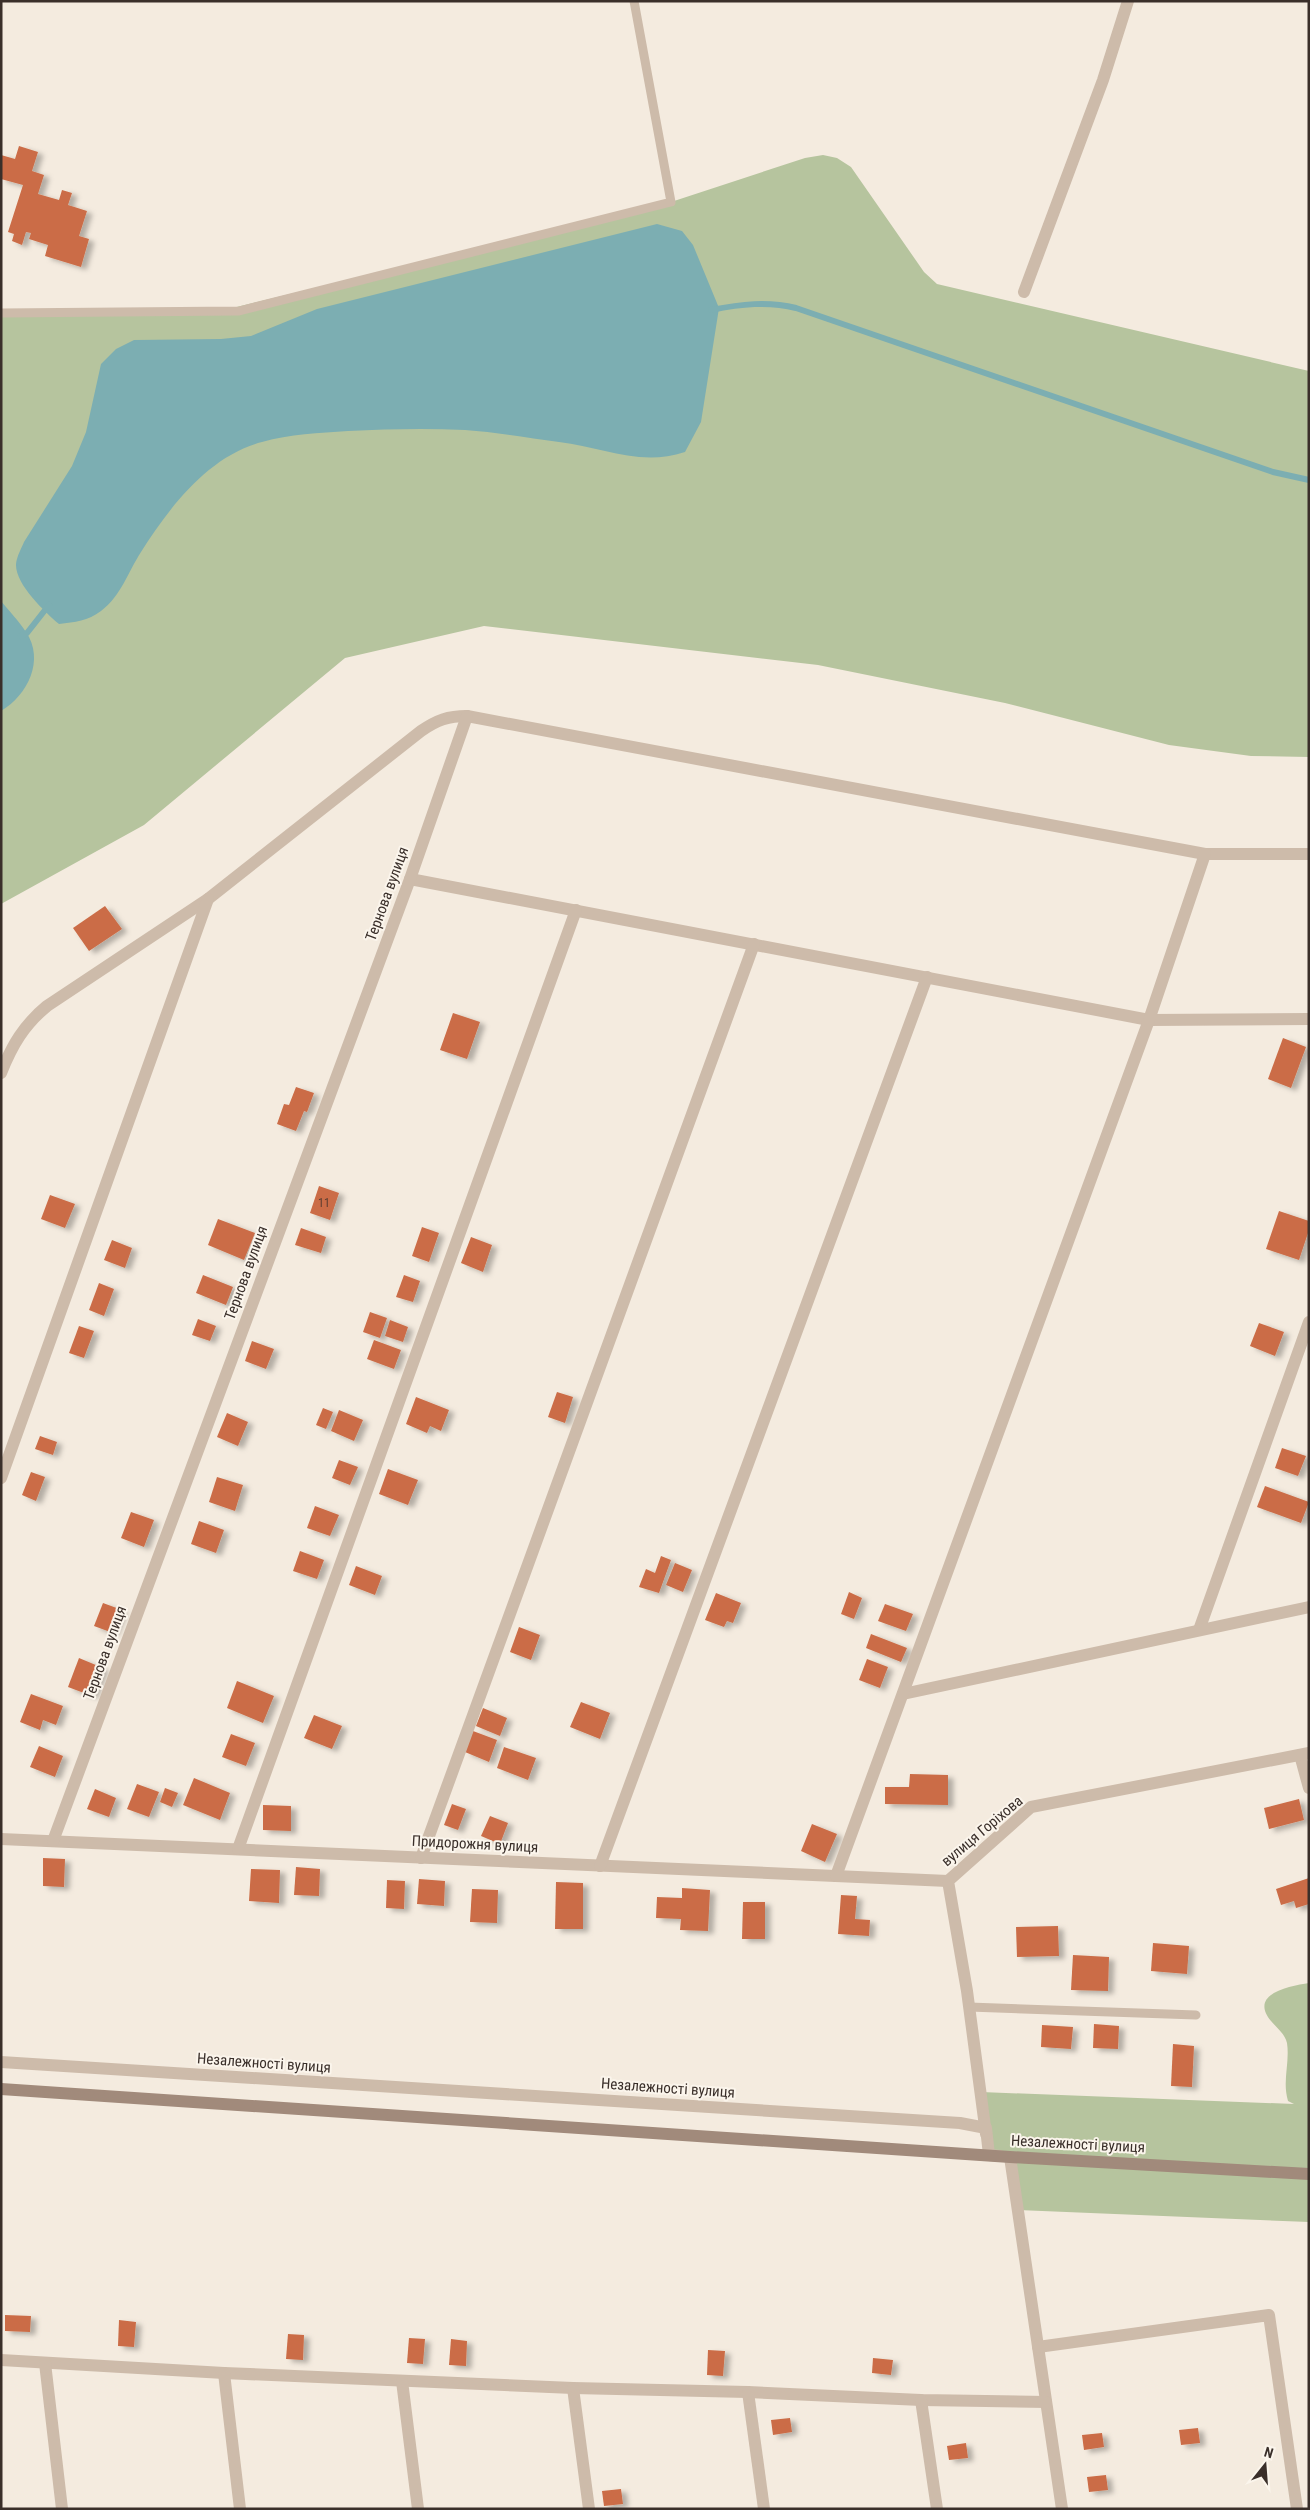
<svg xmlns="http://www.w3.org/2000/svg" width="1310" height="2510" font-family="'Roboto Condensed',sans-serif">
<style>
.green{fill:#b6c49e}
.water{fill:#7caeb2}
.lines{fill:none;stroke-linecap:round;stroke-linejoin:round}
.stream{stroke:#7caeb2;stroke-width:6}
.building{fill:#cb6c46;filter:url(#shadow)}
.lane{stroke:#cdbbaa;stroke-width:9}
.street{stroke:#cdbbaa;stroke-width:12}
.secondary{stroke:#a18a7b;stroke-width:12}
.labels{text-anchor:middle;stroke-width:4;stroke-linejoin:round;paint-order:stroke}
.number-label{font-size:12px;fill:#5e3e31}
.street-label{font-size:15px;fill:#3a2f2a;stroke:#fbf5ec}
</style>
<defs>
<filter id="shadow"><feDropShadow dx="5.5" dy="3" stdDeviation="2.5" flood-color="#0004"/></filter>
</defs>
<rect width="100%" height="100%" fill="#f4ebdf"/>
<g class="green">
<polygon points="823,155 837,158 851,167 924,272 937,284 1309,371 1309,757 1251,756 1169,745 1005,703 818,665 484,626 345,658 144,825 1,904 1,313 216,312 671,202 805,158"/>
<path d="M 1309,1983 L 1309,2222 L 1018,2210 L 1010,2157 L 989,2155 L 981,2092 L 1294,2104 L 1288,2101 C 1282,2081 1290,2063 1287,2043 C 1285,2034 1277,2028 1271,2021 C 1248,1993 1291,1986 1309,1983 Z"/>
</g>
<g class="water">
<path d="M 657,224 L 682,231 L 693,245 L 719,308 L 701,422 L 685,452 C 640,467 602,447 559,442 C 528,438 496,432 465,430 C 426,428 387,429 348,431 C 319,433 290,434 262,442 C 208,456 169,508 141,552 C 128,572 121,596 101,611 C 88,621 75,622 59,624 C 45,612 15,584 16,564 C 17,556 21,549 24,542 L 72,466 L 86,432 L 101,364 L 116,349 L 134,340 L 221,339 L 251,336 L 317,309 Z"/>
<path d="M 1,601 C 9,611 19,621 26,632 C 45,660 28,695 1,711 Z"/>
</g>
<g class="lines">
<g class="stream">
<path d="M 711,310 C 741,304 768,301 796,308 L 1273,472 L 1309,480"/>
<polyline points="21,636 27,633 49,605"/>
</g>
</g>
<g class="building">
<polygon points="19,146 38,152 32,171 44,175 38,194 59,200 62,190 72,193 68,205 87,211 79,236 89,239 81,267 45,256 48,245 29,239 31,233 26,232 22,245 12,241 14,234 8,232 23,185 1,179 1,155 15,159"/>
<polygon points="105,906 122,929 89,951 73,928"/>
<polygon points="453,1013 480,1022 467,1059 440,1050"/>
<polygon points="1283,1038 1306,1047 1291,1088 1268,1079"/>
<polygon points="296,1087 314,1093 307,1112 304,1111 296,1131 277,1124 284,1104 289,1105"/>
<polygon points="319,1186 339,1193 330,1220 310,1213"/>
<polygon points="50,1195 75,1204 65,1228 41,1219"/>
<polygon points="1279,1211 1309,1221 1309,1230 1299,1260 1266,1249"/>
<polygon points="218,1219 255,1233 244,1260 208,1245"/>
<polygon points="422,1227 439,1233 429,1262 412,1256"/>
<polygon points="301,1228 326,1237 321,1253 295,1245"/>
<polygon points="471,1237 492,1245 483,1272 461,1263"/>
<polygon points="112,1240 132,1248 125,1268 104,1260"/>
<polygon points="203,1275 233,1287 226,1305 196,1293"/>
<polygon points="404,1275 420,1281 413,1302 396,1297"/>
<polygon points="99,1283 114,1289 104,1316 89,1310"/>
<polygon points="370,1312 387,1318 380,1338 363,1332"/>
<polygon points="198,1319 216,1326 210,1341 192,1335"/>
<polygon points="390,1320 408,1327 403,1342 385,1336"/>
<polygon points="1259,1323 1284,1332 1275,1356 1250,1346"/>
<polygon points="79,1326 94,1331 84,1358 69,1353"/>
<polygon points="374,1340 401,1350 394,1369 367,1359"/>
<polygon points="252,1341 274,1349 266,1369 245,1361"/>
<polygon points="557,1392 573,1397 565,1423 548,1417"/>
<polygon points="416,1397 449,1410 441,1431 430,1426 427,1433 406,1424"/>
<polygon points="323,1408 333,1412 326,1429 316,1425"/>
<polygon points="339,1410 363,1420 354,1441 331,1431"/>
<polygon points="227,1413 248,1422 238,1446 217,1437"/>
<polygon points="40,1436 57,1442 53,1455 35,1449"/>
<polygon points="1282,1448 1306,1456 1298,1476 1275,1468"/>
<polygon points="339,1460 358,1467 350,1485 332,1478"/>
<polygon points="388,1469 418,1480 408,1505 379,1494"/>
<polygon points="31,1472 45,1477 36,1501 22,1495"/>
<polygon points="217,1477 243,1485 235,1511 209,1502"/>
<polygon points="1265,1486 1309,1502 1301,1523 1257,1507"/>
<polygon points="315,1506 339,1515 330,1536 307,1528"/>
<polygon points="131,1512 154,1520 144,1547 121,1538"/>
<polygon points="199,1521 224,1530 216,1553 191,1544"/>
<polygon points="300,1551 324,1560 317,1579 293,1571"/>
<polygon points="661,1556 671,1560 659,1593 639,1587 646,1569 655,1573"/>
<polygon points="675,1563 692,1570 683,1592 666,1585"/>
<polygon points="356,1566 382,1576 375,1595 349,1585"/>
<polygon points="849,1592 862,1598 854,1619 841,1614"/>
<polygon points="716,1593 741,1603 733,1623 727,1621 724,1627 705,1620"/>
<polygon points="103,1603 122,1610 113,1633 94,1626"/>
<polygon points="885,1604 913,1614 906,1631 878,1621"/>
<polygon points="519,1627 540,1635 531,1660 510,1652"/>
<polygon points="871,1634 907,1648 901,1662 866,1648"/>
<polygon points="79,1658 103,1668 92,1696 68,1687"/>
<polygon points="867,1659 888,1667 880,1688 859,1680"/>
<polygon points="237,1681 274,1696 263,1723 227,1708"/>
<polygon points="31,1694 63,1706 56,1725 43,1720 40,1730 20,1722"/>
<polygon points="581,1702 610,1713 600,1739 570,1727"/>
<polygon points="483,1708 507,1718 500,1736 476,1726"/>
<polygon points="314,1715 342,1726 332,1749 304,1738"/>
<polygon points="473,1731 497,1740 489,1762 465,1752"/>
<polygon points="231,1734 255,1743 246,1766 222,1757"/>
<polygon points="39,1746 63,1756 55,1777 30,1767"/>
<polygon points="504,1747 536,1758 528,1780 497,1768"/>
<polygon points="910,1774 948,1775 948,1805 885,1804 885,1787 909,1787"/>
<polygon points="194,1778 230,1793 220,1820 183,1805"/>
<polygon points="137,1784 159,1792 149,1817 127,1809"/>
<polygon points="165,1788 178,1793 172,1807 160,1802"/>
<polygon points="95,1789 116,1798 109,1817 87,1809"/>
<polygon points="1299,1799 1304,1820 1269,1829 1264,1808"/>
<polygon points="452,1804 466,1809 458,1830 444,1825"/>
<polygon points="263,1805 291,1806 291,1831 263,1830"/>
<polygon points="490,1816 508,1823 500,1844 481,1836"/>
<polygon points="812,1824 837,1834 825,1862 801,1851"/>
<polygon points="43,1858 65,1859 64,1887 43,1886"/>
<polygon points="296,1867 320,1869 319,1896 294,1895"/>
<polygon points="251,1869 280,1870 279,1903 249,1901"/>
<polygon points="1309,1878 1309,1904 1296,1908 1294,1901 1281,1905 1276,1889"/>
<polygon points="419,1879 445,1881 444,1906 417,1904"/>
<polygon points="387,1880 405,1881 404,1909 386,1908"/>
<polygon points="556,1882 583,1883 583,1929 555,1929"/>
<polygon points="682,1888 710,1890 708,1931 680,1930 681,1919 656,1918 657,1897 682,1898"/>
<polygon points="472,1889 498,1890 497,1923 470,1922"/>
<polygon points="841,1895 857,1896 855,1919 870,1920 869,1936 838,1934"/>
<polygon points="743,1902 765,1902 765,1939 742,1939"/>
<polygon points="1058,1926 1059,1956 1017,1957 1016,1927"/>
<polygon points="1153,1943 1189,1946 1187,1974 1151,1971"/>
<polygon points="1073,1955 1109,1957 1108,1991 1071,1990"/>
<polygon points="1094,2024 1119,2026 1118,2049 1093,2048"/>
<polygon points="1042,2025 1073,2027 1071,2049 1041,2047"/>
<polygon points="1173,2044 1194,2046 1192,2087 1171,2086"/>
<polygon points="5,2315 31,2316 30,2332 5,2331"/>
<polygon points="119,2320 136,2322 134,2347 118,2346"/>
<polygon points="288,2334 304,2335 303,2360 286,2359"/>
<polygon points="409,2338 425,2339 423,2364 407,2363"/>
<polygon points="451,2339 467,2341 466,2366 449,2365"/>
<polygon points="708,2350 725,2351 723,2376 707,2375"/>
<polygon points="873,2358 893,2360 891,2375 872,2373"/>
<polygon points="790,2418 792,2432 773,2435 771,2420"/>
<polygon points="1198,2428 1200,2443 1181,2445 1179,2430"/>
<polygon points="1102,2433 1104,2447 1084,2450 1082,2435"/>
<polygon points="966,2443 968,2458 949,2460 947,2446"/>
<polygon points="1106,2475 1108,2490 1089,2492 1087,2477"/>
<polygon points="621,2489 623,2504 604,2506 602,2491"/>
</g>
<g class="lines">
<g class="lane">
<polyline points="1,313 239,311 671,202 634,1"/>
<polyline points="969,2007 1196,2015"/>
</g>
<g class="street">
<polyline points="1024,292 1103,80 1128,1"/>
<polyline points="410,879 1149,1020 1309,1019"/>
<path d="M 1,1073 C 12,1045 24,1025 47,1006 L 208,899 L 421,731 C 437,720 448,716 467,716 L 1205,854 L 1309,854"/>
<polyline points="1,1478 208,899"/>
<polyline points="1199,1630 1309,1322"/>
<polyline points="903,1694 1309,1607"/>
<polyline points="1300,1755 1309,1788"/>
<polyline points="1,1839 948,1881"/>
<polyline points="53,1841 410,879 467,716"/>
<polyline points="238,1849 576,910"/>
<polyline points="421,1858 754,944"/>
<polyline points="600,1866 927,977"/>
<polyline points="836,1876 1149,1020 1205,854"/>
<polyline points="1,2062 960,2123 986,2128 989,2155 1000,2156"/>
<polyline points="986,2134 967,1991 948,1881 1031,1807 1309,1753"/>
<polyline points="1010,2157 1062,2509"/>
<polyline points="1038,2347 1269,2315 1297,2509"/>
<polyline points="1,2360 224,2373 573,2388 748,2392 921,2400 1046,2402"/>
<polyline points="45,2363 62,2509"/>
<polyline points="224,2373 240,2509"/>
<polyline points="402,2381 418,2509"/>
<polyline points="573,2388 589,2509"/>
<polyline points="748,2392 764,2509"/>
<polyline points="921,2400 937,2509"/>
</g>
<polyline class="secondary" points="1,2089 1010,2157 1309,2174"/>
</g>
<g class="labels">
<g class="number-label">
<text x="324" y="1207">11</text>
</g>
<g class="street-label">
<text transform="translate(387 894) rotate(-70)" y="5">Тернова вулиця</text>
<text transform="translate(246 1273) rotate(-70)" y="5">Тернова вулиця</text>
<text transform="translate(105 1653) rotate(-70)" y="5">Тернова вулиця</text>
<text transform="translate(982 1831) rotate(-40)" y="5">вулиця Горіхова</text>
<text transform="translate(475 1844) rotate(3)" y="5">Придорожня вулиця</text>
<text transform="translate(264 2063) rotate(4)" y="5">Незалежності вулиця</text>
<text transform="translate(668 2088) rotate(4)" y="5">Незалежності вулиця</text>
<text transform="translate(1078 2144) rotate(3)" y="5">Незалежності вулиця</text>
</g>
</g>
<rect width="1310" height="2510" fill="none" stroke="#3a2f2a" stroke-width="5"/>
<g transform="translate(1265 2465) rotate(17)" stroke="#fbf5ec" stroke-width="4" paint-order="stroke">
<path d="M0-4L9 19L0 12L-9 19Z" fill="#3a2f2a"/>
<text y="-8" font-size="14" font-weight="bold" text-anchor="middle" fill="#3a2f2a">N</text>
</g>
</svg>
